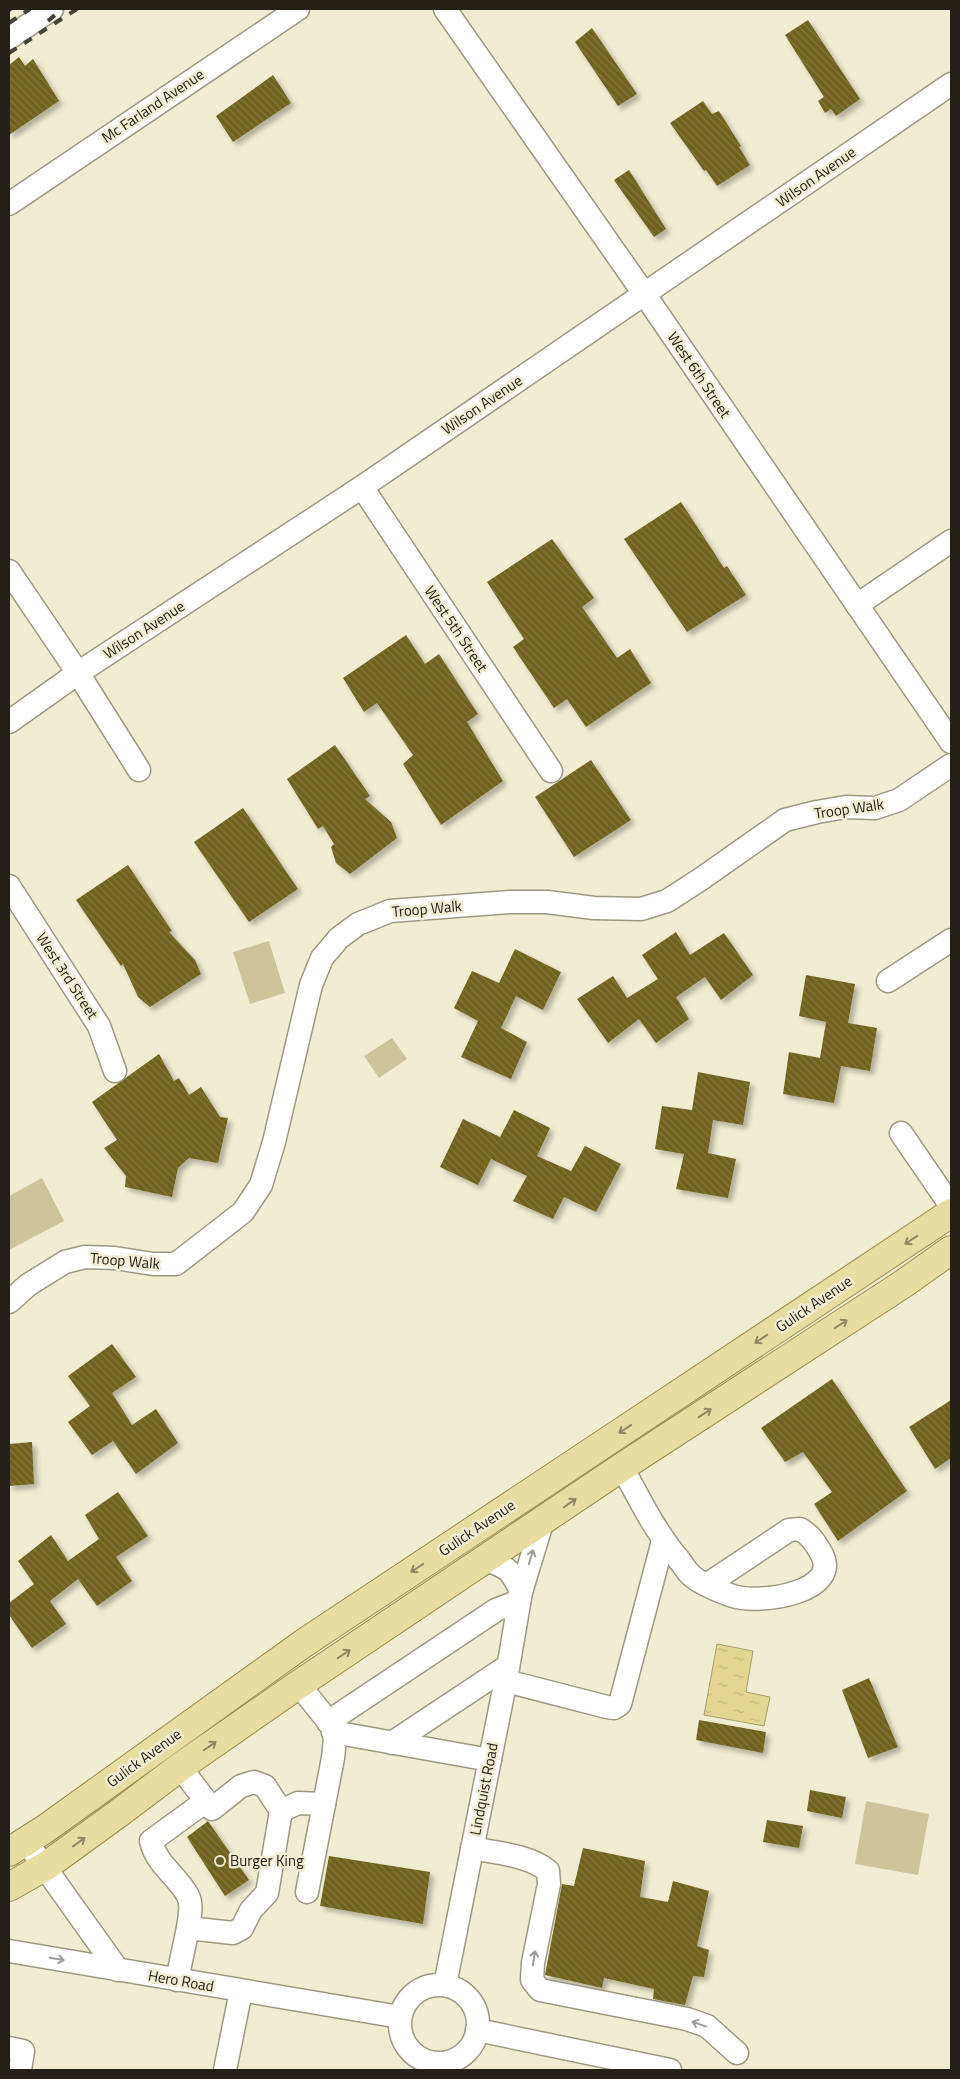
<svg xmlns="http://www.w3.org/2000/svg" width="960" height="2079" font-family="'Titillium Web',sans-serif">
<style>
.pitch{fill:#ccc49b}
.water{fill:url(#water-ripples);stroke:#a99f6c}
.building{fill:url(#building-back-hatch);filter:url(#shadow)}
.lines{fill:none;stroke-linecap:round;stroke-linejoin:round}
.minor-casing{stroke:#9d9981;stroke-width:25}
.major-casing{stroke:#988c48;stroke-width:30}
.minor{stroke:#fff;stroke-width:22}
.major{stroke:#e8dda1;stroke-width:28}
.rail{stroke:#454237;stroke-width:4;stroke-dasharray:9 9;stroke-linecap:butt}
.oneway{stroke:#8f8863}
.oneway2{stroke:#9c9b97}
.poi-dot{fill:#665c29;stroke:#f1edd3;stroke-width:2}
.labels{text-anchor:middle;stroke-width:5;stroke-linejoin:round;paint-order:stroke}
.street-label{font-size:15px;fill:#222017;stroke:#f1edd3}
.poi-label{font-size:15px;fill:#222017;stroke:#f1edd3;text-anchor:start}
</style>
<defs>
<pattern id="water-ripples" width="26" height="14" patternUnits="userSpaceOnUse" patternTransform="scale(1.25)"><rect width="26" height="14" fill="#e3d690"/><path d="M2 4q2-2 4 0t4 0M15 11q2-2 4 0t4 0" fill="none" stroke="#c2b77b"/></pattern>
<pattern id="building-back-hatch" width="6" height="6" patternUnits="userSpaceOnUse" patternTransform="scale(1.25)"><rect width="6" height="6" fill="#6f621b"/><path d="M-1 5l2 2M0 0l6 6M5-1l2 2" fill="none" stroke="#827842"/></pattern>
<filter id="shadow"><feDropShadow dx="4" dy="4" stdDeviation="2.5" flood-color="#0004"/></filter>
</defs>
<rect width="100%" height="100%" fill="#f1edd3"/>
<g class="pitch">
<polygon points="269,941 285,993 250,1004 233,952"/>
<polygon points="392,1038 407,1059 379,1078 364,1056"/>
<polygon points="42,1178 64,1221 9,1250 9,1196"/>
<polygon points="866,1801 929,1814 918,1875 855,1864"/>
</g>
<polygon class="water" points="717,1644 753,1651 746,1692 770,1697 764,1726 704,1715"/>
<g class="building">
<polygon points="808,20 860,99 836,116 831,109 825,113 818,101 824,97 785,35"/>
<polygon points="592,28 637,94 618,106 575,42"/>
<polygon points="19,57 25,66 33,59 59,101 9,135 9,65"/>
<polygon points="273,75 291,103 233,142 216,116"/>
<polygon points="703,101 712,114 719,111 741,146 739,147 750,165 717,186 706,170 704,171 670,123"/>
<polygon points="629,170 666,229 654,237 614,180"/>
<polygon points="681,502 724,568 727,566 746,595 687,632 624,539"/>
<polygon points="552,539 594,598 582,607 617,658 630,649 651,683 586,727 567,699 554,708 513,647 524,639 487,582"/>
<polygon points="406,635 425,664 439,654 478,714 467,722 503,781 441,825 403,764 413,755 377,703 364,712 343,678"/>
<polygon points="335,745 370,796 365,799 391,822 397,838 350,874 336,863 331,847 334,844 323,826 318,829 287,779"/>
<polygon points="591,760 631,820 574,857 535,797"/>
<polygon points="243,808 298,889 249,922 194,842"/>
<polygon points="128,865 172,931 169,932 195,960 201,974 150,1007 138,997 123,964 121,966 76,900"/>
<polygon points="676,932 690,955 724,933 753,975 721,1000 705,977 676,997 689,1019 656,1043 639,1019 608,1043 577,999 613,976 627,998 658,979 642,955"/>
<polygon points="515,949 561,972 543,1010 516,996 501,1028 527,1042 511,1079 461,1057 478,1021 454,1008 472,971 499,983"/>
<polygon points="806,975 855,984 848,1023 877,1028 870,1071 841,1066 834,1103 783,1094 789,1052 820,1058 826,1022 799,1016"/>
<polygon points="159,1054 174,1081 179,1078 189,1095 201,1087 220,1117 228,1118 218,1163 189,1158 178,1168 172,1197 125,1187 126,1176 104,1148 117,1140 92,1102"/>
<polygon points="698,1072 750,1082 743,1125 713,1120 708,1153 736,1159 728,1198 676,1189 684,1154 655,1149 662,1106 692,1110"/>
<polygon points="514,1110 550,1128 537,1156 571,1171 585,1146 621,1164 596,1212 564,1197 553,1219 513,1201 527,1176 491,1159 478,1185 440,1167 463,1119 500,1137"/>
<polygon points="112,1344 136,1377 112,1393 132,1425 156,1409 178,1443 136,1474 113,1441 92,1455 68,1422 90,1406 68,1376"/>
<polygon points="832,1379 907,1491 838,1541 814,1504 832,1492 803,1452 785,1462 761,1428"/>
<polygon points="951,1400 951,1458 935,1469 909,1427"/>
<polygon points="32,1442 34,1484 9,1486 9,1444"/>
<polygon points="118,1492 148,1536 116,1557 132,1581 97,1606 78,1579 50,1601 66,1624 32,1648 9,1615 9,1603 34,1584 18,1561 51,1535 68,1561 99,1539 85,1515"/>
<polygon points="869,1678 898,1747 868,1758 842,1690"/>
<polygon points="699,1720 766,1732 763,1753 696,1740"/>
<polygon points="810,1790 846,1797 842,1818 807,1811"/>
<polygon points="767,1820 803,1826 799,1848 763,1842"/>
<polygon points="208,1821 249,1880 225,1896 187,1837"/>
<polygon points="583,1848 645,1861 640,1897 668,1902 673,1881 709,1891 697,1946 709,1950 704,1977 693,1976 685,2005 653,1999 654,1989 604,1978 602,1988 545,1975 562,1884 574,1886"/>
<polygon points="329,1856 430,1872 423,1924 320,1906"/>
</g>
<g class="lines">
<g class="minor-casing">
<g id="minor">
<polyline points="445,9 645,295 951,742"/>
<polyline points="9,38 52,9"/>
<polyline points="9,204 298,9"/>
<polyline points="362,487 551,771"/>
<polyline points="9,571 78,673 139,770"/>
<polyline points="857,605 951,541"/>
<polyline points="9,722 78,673 362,487 951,84"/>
<polyline points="9,886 99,1026 115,1071"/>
<polyline points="888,981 951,940"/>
<polyline points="901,1133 951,1206"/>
<polyline points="9,1302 28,1285 65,1262 85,1257 115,1258 153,1264 176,1264 243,1212 261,1185 274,1142 311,985 322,958 339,938 358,924 390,911 510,902 547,902 594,908 641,909 667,901 701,879 785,820 817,812 846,807 875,808 899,800 951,765"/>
<path d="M 622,1467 C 640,1500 656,1533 680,1561 C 684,1566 687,1572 692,1576 C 699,1583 723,1593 733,1596 C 759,1605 846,1592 820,1551 C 814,1541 810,1535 800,1529 L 789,1530 L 708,1584"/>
<path d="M 486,1560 C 508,1567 512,1571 521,1592"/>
<polyline points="506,1681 607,1707 614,1708 620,1704 663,1541"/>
<polyline points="299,1685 332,1726 335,1739 333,1758 307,1892"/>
<polyline points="328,1722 496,1610 519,1601"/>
<polyline points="333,1732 490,1760"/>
<polyline points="392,1743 508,1666"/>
<polyline points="281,1811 298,1803 324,1804"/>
<polyline points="26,1841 118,1970"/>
<path d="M 472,1848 C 496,1853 529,1855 548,1871 L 549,1884 L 533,1963 L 532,1980 L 540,1990 L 687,2019 L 707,2026 L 737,2053"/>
<path d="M 188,1928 C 189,1918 193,1906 188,1896 C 178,1876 157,1866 151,1841 L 206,1801"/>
<polyline points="9,1951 400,2017"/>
<polyline points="177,1980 188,1928 233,1933 242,1928 251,1910 267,1893 281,1811 265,1786 254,1782 241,1786 212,1809 180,1767"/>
<polyline points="445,1985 507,1674 521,1592 542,1523"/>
<circle cx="439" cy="2024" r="39"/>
<polyline points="477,2030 670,2070"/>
<polyline points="9,2048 23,2051 20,2070"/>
<polyline points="225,2070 241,1991"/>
</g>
</g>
<g class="major-casing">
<g id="major">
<polyline points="9,1852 45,1829 304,1643 951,1213"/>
<polyline points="9,1887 46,1866 119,1813 180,1767 295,1687 622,1467 903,1284 951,1250"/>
</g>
</g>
<use href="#minor" class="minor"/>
<use href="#major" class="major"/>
<g class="rail">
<polyline points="9,10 11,9"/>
<polyline points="48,21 62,9"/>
<polyline points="9,23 30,9"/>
<polyline points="9,53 77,9"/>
</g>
</g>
<defs><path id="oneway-shaft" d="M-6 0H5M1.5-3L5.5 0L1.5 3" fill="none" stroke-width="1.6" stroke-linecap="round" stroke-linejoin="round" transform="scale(1.25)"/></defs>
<g class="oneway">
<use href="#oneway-shaft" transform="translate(911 1240) rotate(146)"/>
<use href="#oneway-shaft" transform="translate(841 1324) rotate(-33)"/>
<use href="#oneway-shaft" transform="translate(761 1339) rotate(146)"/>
<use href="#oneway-shaft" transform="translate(705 1413) rotate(-33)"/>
<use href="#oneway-shaft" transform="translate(625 1429) rotate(146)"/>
<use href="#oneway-shaft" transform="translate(570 1503) rotate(-35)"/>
<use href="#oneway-shaft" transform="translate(417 1568) rotate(146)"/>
<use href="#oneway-shaft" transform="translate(344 1654) rotate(-34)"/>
<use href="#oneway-shaft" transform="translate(210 1746) rotate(-35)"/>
<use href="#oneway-shaft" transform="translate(79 1842) rotate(-36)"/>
</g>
<g class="oneway2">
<use href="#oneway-shaft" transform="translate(531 1557) rotate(-73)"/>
<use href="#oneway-shaft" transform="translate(534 1958) rotate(-81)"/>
<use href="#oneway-shaft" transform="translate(57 1959) rotate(10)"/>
<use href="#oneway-shaft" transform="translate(699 2024) rotate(-160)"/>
</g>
<circle class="poi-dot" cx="220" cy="1861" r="5"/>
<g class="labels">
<g class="street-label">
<text transform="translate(153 106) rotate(-34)" y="5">Mc Farland Avenue</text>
<text transform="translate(816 177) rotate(-35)" y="5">Wilson Avenue</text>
<text transform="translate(699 375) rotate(56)" y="5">West 6th Street</text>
<text transform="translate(482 405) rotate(-34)" y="5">Wilson Avenue</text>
<text transform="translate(456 629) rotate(56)" y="5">West 5th Street</text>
<text transform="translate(144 630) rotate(-33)" y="5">Wilson Avenue</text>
<text transform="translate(849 809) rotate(-8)" y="5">Troop Walk</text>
<text transform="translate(427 909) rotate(-5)" y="5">Troop Walk</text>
<text transform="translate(67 976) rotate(57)" y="5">West 3rd Street</text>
<text transform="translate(125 1261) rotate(5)" y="5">Troop Walk</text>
<text transform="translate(814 1304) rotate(-34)" y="5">Gulick Avenue</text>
<text transform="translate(477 1528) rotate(-34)" y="5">Gulick Avenue</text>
<text transform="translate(144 1758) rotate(-36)" y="5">Gulick Avenue</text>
<text transform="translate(484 1789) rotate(-79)" y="5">Lindquist Road</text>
<text transform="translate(181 1981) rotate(10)" y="5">Hero Road</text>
</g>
<g class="poi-label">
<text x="230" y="1866">Burger King</text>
</g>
</g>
<rect width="960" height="2079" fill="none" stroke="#222017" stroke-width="20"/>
</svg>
